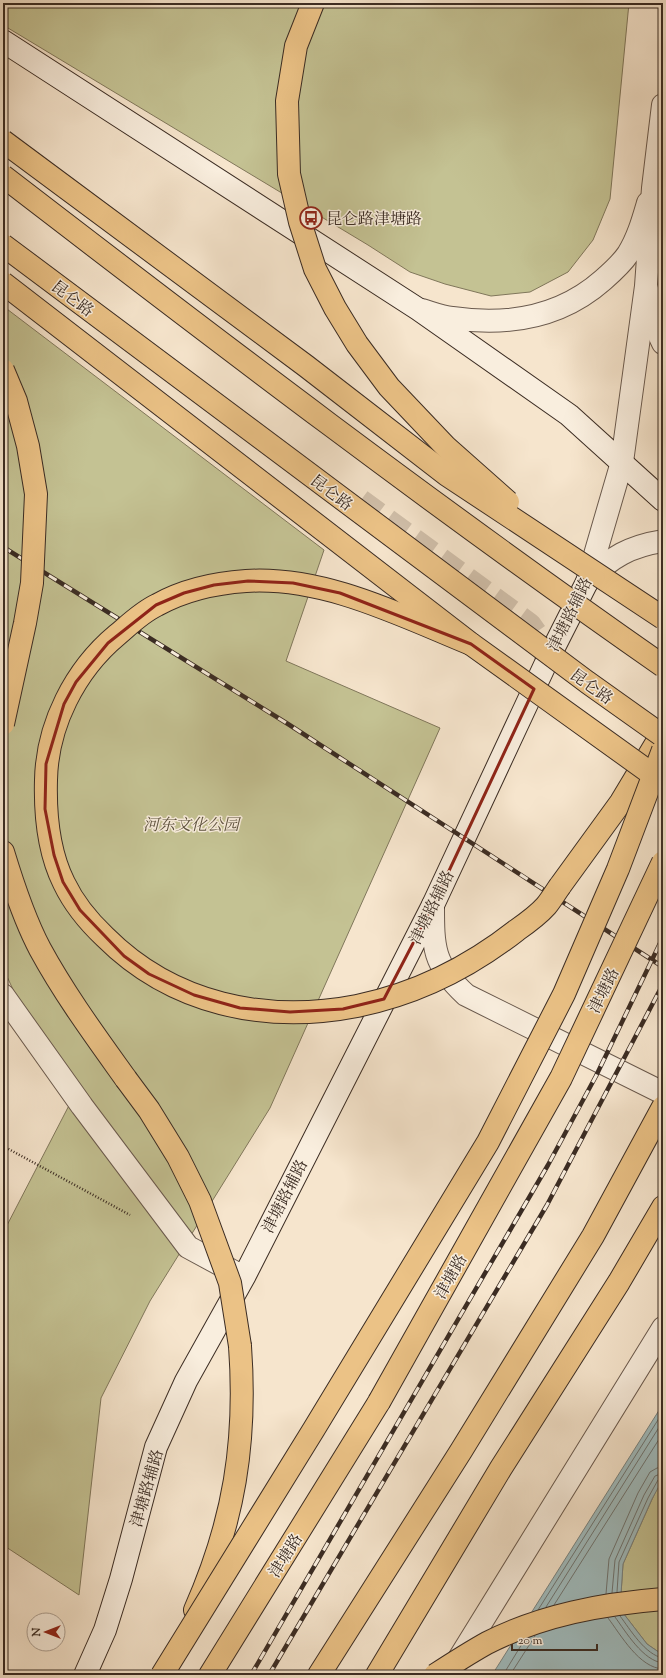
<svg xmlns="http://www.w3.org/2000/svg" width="666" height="1678" font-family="'Sorts Mill Goudy','Noto Serif SC',serif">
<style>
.green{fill:#c4c293;stroke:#80775b}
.water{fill:#a0bdc0;stroke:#788381}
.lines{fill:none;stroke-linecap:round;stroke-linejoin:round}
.shore{stroke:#6e7472;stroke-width:1}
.secondary-tunnel{stroke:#d1c0ab;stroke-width:22;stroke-dasharray:22 11;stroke-linecap:butt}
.minor-casing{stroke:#6a5a4e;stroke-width:24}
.tertiary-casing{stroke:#6a5a4e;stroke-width:24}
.secondary-casing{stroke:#3b2c23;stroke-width:24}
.trunk-casing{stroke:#3b2c23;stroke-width:24}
.path{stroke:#3b2c23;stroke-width:2.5;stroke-dasharray:1 2;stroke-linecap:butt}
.minor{stroke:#f9eede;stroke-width:22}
.tertiary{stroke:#f9eede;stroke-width:22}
.secondary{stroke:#f9eede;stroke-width:22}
.trunk{stroke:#ebc286;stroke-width:22}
.rail-casing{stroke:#3b2c23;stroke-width:4.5}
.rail{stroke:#f9eede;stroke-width:3;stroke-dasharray:9;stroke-linecap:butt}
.trunk-bridge-casing{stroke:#3b2c23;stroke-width:24;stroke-linecap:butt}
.trunk-bridge{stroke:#ebc286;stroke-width:22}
.marked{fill:none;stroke:#8f2418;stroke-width:3;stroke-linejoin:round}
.labels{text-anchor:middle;stroke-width:3;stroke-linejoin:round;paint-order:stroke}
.poi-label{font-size:16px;fill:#3b2c23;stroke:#f9eede;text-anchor:start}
.street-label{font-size:16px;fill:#3b2c23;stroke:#f9eede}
.park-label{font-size:16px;font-style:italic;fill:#5d523f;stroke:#f9eede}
</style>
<rect width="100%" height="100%" fill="#f6e5cd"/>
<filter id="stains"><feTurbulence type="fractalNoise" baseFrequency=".005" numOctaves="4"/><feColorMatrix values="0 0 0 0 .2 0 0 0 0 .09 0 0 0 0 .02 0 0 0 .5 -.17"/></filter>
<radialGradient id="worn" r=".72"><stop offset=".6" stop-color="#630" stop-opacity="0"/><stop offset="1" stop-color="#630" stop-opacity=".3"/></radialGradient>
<g class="green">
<polygon points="3,3 629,3 610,199 593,240 568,272 530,292 491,296 445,284 410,272 368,245 3,25"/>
<polygon points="3,306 324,550 286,661 440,728 270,1108 150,1301 101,1398 79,1595 3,1545 3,1233 77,1090 24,1013 3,968"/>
<polygon points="663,1475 663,1655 647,1644 620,1609 623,1564"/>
</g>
<polygon class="water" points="663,1404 663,1479 652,1499 623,1564 620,1609 647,1644 663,1655 663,1675 492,1675"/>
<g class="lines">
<g class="shore">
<polyline points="617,1592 619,1562 648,1498 658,1480 663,1478"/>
<polyline points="612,1593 615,1560 644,1495 655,1476 663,1473"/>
<polyline points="606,1594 609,1559 638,1493 650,1472 657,1468 663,1467"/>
<polyline points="554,1605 663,1433"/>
<polyline points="546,1607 663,1421"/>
<polyline points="538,1610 663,1412"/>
<path d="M 620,1616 C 630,1629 645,1655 663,1658"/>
<path d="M 615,1617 C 626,1632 643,1661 663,1663"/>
<path d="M 608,1618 C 621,1635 639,1668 663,1669"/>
<polyline points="503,1675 525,1639"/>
<polyline points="510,1675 535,1636"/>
</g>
<polyline class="secondary-tunnel" points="361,500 530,624 540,638 545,656"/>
<g class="minor-casing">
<g id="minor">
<polyline points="647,289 653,322 663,343"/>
<path d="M 422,310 C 432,313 442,317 452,318 C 507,326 560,318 603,280 C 611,273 622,263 628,254 C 638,238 643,220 648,203"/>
<polyline points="3,995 82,1106 188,1247 236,1273"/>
</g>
</g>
<g class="tertiary-casing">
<g id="tertiary">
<path d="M 588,581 C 610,557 631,546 663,541"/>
<polyline points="587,582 622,462 646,286 653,188 663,105"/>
<path d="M 433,905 C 433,947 433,965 466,995 L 663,1093"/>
<polyline points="455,1665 663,1328"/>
</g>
</g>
<g class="secondary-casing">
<g id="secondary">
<polyline points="3,41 418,309 569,415 663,500"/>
<polyline points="85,1675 105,1630 121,1579 156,1447 186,1381 244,1277 433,905 545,665 587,582"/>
</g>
</g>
<g class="trunk-casing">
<g id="trunk">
<path d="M 3,852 C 13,885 24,919 40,949 C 65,995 96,1037 126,1079"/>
<polyline points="560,886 621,802 663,732"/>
<path d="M 195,1610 C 234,1522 247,1442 240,1346"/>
<polyline points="210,1675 379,1402"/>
<polyline points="319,1675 461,1451 593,1236 663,1107"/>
<polyline points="377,1675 501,1468 619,1282 663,1207"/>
</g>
</g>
<polyline class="path" points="3,1146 130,1215"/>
<use href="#minor" class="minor"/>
<use href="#tertiary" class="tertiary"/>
<use href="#secondary" class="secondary"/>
<use href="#trunk" class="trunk"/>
<g class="rail-casing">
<g id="rail">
<polyline points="3,547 288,724 663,967"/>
<polyline points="251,1675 548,1165 596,1076 663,937"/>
<polyline points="269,1675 547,1205 663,984"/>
</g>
</g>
<use href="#rail" class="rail"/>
<g class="trunk-bridge-casing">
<g id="trunk-bridge">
<polyline points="313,3 296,46 287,101 289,174 300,222 315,269 335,308 357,344 389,387 446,447 508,502"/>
<polyline points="3,141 306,366 447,475 663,618"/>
<path d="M 3,176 C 220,343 438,509 663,666"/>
<polyline points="3,245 587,682 663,736"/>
<polyline points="3,283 471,644 663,782"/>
<polyline points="3,370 16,401 28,446 36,494 32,583 25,623 3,724"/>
<path d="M 471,644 C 400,615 324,576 246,581 C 216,583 184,590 157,605 C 142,612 130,624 117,635 C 75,670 47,725 46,780 C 45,815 48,851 64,883 C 74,904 88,921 105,937 C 172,1004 265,1024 357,1006 C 416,994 470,967 517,930 C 527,923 538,915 546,906 C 551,900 555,893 560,886"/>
<polyline points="126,1079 149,1110 178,1157 200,1201 230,1283 240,1346"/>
<polyline points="379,1402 561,1078 663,862"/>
<polyline points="162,1675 314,1429 488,1142 564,994 618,869 663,750"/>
<path d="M 435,1675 C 452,1664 469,1653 487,1643 C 542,1615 602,1604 663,1599"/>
</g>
</g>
<use href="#trunk-bridge" class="trunk-bridge"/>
</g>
<path class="marked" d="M 248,581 L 293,583 L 340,593 L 471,644 L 534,689 L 433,905 L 384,999 L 343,1009 L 290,1012 L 240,1008 L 194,995 L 149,974 L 124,956 L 80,910 L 63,882 L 54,855 L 45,809 L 46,764 L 64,704 L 76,682 L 108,643 L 156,605 L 184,593 L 214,585 Z"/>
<defs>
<g id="bus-ring" transform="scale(1.15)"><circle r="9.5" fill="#f9eede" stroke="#8f2418" stroke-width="1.5"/><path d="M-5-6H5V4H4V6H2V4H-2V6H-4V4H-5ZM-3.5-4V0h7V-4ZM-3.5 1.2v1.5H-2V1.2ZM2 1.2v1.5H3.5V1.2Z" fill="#8f2418"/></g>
</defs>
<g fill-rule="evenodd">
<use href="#bus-ring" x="311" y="218"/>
</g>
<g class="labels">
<g class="poi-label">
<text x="326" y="224">昆仑路津塘路</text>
</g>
<g class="street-label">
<text transform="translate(73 298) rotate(37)" y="6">昆仑路</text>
<text transform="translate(332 492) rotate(37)" y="6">昆仑路</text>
<text transform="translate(569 614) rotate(-64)" y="6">津塘路辅路</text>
<text transform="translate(592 686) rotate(36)" y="6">昆仑路</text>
<text transform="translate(431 907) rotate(-64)" y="6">津塘路辅路</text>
<text transform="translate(603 990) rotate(-64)" y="6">津塘路</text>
<text transform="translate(284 1196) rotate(-63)" y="6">津塘路辅路</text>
<text transform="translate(450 1276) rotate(-61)" y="6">津塘路</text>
<text transform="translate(146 1488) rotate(-74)" y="6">津塘路辅路</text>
<text transform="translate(285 1555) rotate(-58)" y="6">津塘路</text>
</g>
<g class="park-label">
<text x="191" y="830">河东文化公园</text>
</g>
</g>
<rect width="666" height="1678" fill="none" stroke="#f6e5cd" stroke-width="16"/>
<rect x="4" y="4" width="658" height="1670" fill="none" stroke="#3b2c23" stroke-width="2"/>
<rect x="8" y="8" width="650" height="1662" fill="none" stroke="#3b2c23"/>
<g transform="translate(46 1632) rotate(270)"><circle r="19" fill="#f9eede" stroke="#ada093"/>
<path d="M0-3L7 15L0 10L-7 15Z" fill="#8f2418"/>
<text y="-6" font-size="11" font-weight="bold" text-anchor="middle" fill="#3b2c23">N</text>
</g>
<path d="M512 1644v6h85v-6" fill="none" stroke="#3b2c23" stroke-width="2"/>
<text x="518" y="1644" font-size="12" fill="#3b2c23" stroke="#f9eede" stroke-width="3" paint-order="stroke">20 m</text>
<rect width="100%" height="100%" filter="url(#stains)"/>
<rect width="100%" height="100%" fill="url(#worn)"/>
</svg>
